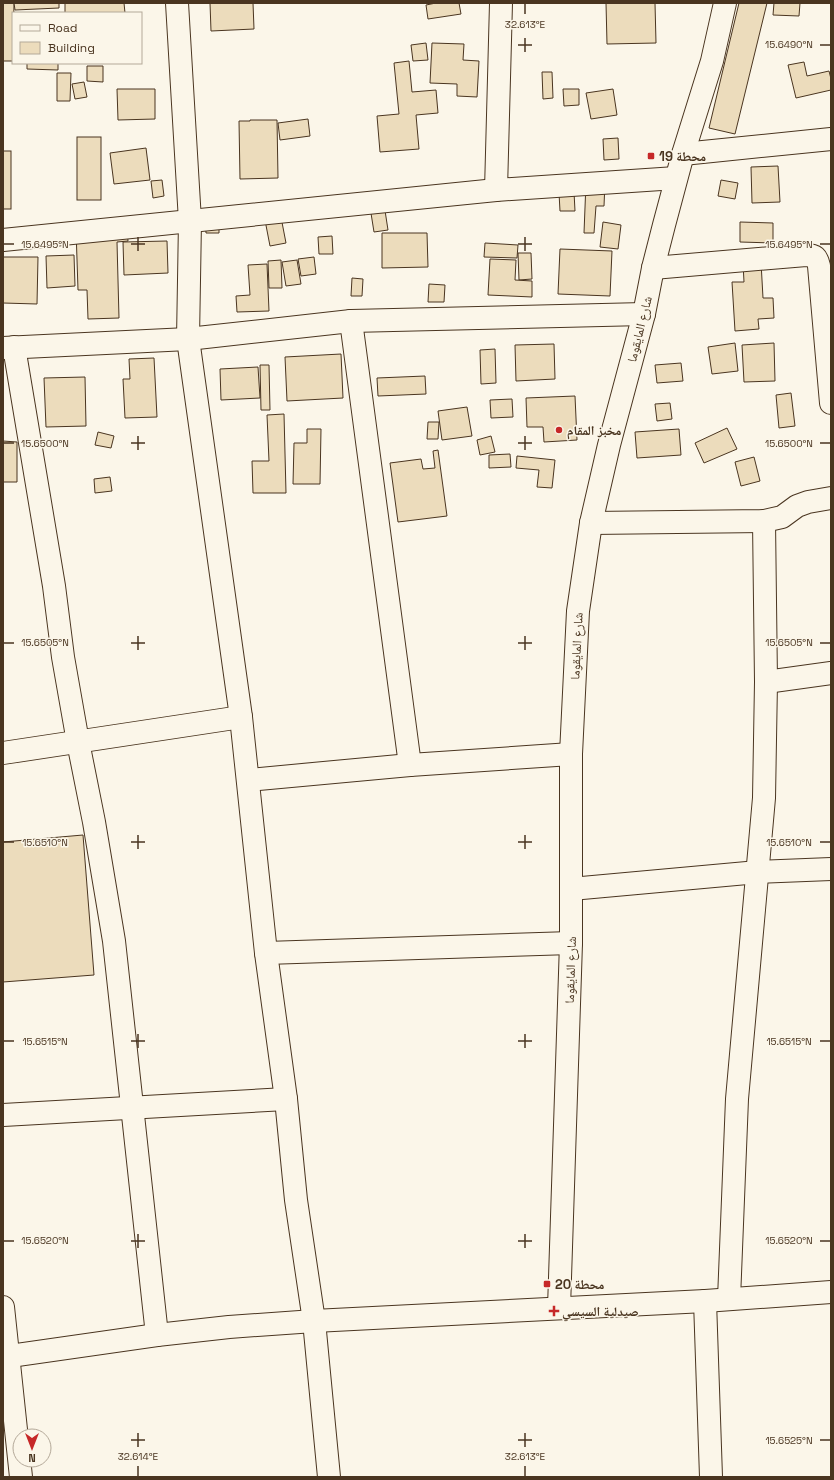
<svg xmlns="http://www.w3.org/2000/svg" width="834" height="1480" font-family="'Space Grotesk','Noto Naskh Arabic',sans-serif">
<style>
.building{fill:#ecdcbc;stroke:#4a3520}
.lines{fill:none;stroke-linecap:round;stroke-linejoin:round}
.minor-casing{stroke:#4a3520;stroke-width:24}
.minor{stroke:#fbf6e9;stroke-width:22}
.ticks{fill:none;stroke:#4a3520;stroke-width:1.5}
.poi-dot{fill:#c62828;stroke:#fbf6e9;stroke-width:1.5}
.labels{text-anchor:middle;stroke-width:3;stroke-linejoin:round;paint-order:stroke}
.poi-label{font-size:13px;font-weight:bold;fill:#4a3520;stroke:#fbf6e9;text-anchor:start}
.street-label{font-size:13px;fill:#4a3520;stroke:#fbf6e9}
.ticks-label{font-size:10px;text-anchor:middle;fill:#4a3520;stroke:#fbf6e9;stroke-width:3;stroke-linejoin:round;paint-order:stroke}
</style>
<rect width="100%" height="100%" fill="#fbf6e9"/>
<g class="building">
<polygon points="3,3 14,3 13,61 3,61"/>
<polygon points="14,3 59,3 59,8 15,10"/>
<polygon points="65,3 124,3 125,13 65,13"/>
<polygon points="210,3 253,3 254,29 211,31"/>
<polygon points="436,3 459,3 461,14 428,19 426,5"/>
<polygon points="606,3 655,3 656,43 607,44"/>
<polygon points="739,3 767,3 735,134 709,128"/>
<polygon points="774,3 800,3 799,16 773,15"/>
<polygon points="426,43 428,60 413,61 411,45"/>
<polygon points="432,43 464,44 463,60 479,61 477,97 457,96 457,84 430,83"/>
<polygon points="409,61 412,92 436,90 438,113 416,115 419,149 380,152 377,116 399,114 394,63"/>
<polygon points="804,62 807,76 829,71 831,79 831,90 796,98 788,65"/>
<polygon points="27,63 58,63 58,70 27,69"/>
<polygon points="87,66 103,66 103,82 87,81"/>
<polygon points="542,72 552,72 553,98 543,99"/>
<polygon points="57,73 71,73 70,101 57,101"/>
<polygon points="84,82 87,97 75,99 72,84"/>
<polygon points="117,89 155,89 155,119 118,120"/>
<polygon points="563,89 579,89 579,105 564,106"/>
<polygon points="613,89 617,115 591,119 586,93"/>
<polygon points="308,119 310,136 280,140 278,123"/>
<polygon points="250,120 277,120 278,178 240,179 239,121 250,121"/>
<rect x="77" y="137" width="24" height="63"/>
<polygon points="618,138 619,159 604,160 603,139"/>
<polygon points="146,148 150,180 114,184 110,153"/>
<rect x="3" y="151" width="8" height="58"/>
<polygon points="778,166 780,202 752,203 751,167"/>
<polygon points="162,180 164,196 153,198 151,181"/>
<polygon points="721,180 738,183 735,199 718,196"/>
<polygon points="586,182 605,182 604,206 596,206 594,233 584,233"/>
<polygon points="574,192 575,211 560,211 559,193"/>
<polygon points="384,204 388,230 374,232 370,207"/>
<polygon points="280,212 286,243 270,246 264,215"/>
<polygon points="205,217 219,217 219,233 206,233"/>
<polygon points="603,222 621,225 618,249 600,247"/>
<polygon points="740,222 773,223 773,243 740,242"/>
<polygon points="127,227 128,241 117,242 119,318 88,319 87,290 78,290 76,229"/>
<polygon points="382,233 427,233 428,267 382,268"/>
<polygon points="332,236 333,254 319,254 318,237"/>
<polygon points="167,241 168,273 124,275 123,242"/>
<polygon points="485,243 518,245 517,258 484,257"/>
<polygon points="560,249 612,251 610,296 558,294"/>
<polygon points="518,253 531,253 532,279 519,280"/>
<polygon points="74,255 75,286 47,288 46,256"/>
<polygon points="3,257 38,257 37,304 3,303"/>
<polygon points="314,257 316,274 301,276 298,259"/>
<polygon points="490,259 516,260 515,280 532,281 532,297 488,295"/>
<polygon points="281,260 282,288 269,288 268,261"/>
<polygon points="297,260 301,284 286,286 282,262"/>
<polygon points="761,262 763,298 773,298 774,318 758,319 759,329 735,331 732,282 744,282 743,263"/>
<polygon points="267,264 269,311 237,312 236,296 250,295 248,265"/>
<polygon points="352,278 363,279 362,296 351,296"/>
<polygon points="429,284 445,285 444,302 428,302"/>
<polygon points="735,343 738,371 712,374 708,347"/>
<polygon points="774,343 775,381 744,382 742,345"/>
<polygon points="554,344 555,379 516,381 515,345"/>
<polygon points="495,349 496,383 481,384 480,350"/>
<polygon points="341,354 343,398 287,401 285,357"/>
<polygon points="154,358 157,417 125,418 123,379 130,379 129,359"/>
<polygon points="681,363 683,381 657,383 655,365"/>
<polygon points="260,365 269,365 270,410 261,410"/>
<polygon points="258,367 260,398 221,400 220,369"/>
<polygon points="425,376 426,394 378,396 377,378"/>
<polygon points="85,377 86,426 46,427 44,378"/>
<polygon points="791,393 795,426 779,428 776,395"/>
<polygon points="575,396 577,440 544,442 543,427 527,427 526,398"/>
<polygon points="512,399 513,417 491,418 490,400"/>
<polygon points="670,403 672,419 657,421 655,404"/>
<polygon points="467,407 472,436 442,440 438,411"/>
<polygon points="284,414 286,493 253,493 252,461 269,461 267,415"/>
<polygon points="428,422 439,422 438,439 427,439"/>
<polygon points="727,428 737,449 704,463 695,443"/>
<polygon points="307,429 321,429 320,484 293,484 294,443 307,443"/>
<polygon points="679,429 681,455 637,458 635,432"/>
<polygon points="98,432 114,436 111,448 95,445"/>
<polygon points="491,436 495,452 480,455 477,440"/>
<polygon points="3,441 17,442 17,482 3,482"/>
<polygon points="438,450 447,516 398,522 390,463 421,459 423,469 435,468 433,451"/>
<polygon points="510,454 511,467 489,468 489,455"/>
<polygon points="517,456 555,460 552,488 537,487 539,470 516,468"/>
<polygon points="754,457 760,481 741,486 735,462"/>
<polygon points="110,477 112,491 95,493 94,479"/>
<polygon points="83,835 94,975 3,982 3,842"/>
</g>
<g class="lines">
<g class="minor-casing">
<g id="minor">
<polyline points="177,3 190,221 188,339 241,717 266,953 286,1099 296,1200 314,1321 329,1477"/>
<polyline points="683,154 831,139"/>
<polyline points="496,190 501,3"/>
<polyline points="3,240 496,190 676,178"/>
<path d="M 653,268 L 806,255 C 815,255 817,257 819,266 L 831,403"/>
<polyline points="351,321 410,765"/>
<polyline points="14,347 54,586 63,657 78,742 94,822 114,941 157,1335"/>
<polyline points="3,348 188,339 351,321 644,314"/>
<polyline points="591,523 764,521 782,517 797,506 808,502 831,498"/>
<polyline points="766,682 831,673"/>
<polyline points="3,753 241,717"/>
<polyline points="248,780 410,765 571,754"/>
<polyline points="571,889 758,872 831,869"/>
<polyline points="266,953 571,943"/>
<polyline points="3,1115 286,1099"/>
<polyline points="729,1299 737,1099 764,798 766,682 764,521"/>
<polyline points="705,1301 711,1477"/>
<polyline points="3,1307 21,1477"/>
<polyline points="559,1308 571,943 571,754 578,611 591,523 609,445 644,314 653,268 664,225 683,154 712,61 725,3"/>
<polyline points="3,1357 157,1335 229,1327 314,1321 705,1301 831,1292"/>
</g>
</g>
<use href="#minor" class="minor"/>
</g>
<path class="ticks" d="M 525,4 L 525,14M 525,38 L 525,52M 518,45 L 532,45M 820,45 L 830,45M 138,237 L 138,251M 525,237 L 525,251M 4,244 L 14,244M 131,244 L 145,244M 518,244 L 532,244M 820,244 L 830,244M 138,436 L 138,450M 525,436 L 525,450M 4,443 L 14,443M 131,443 L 145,443M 518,443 L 532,443M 820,443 L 830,443M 138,636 L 138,650M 525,636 L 525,650M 4,643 L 14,643M 131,643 L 145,643M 518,643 L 532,643M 820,643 L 830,643M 138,835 L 138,849M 525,835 L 525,849M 4,842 L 14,842M 131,842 L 145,842M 518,842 L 532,842M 820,842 L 830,842M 138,1034 L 138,1048M 525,1034 L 525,1048M 4,1041 L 14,1041M 131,1041 L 145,1041M 518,1041 L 532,1041M 820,1041 L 830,1041M 138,1234 L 138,1248M 525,1234 L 525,1248M 4,1241 L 14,1241M 131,1241 L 145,1241M 518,1241 L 532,1241M 820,1241 L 830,1241M 138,1433 L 138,1447M 525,1433 L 525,1447M 131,1440 L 145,1440M 518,1440 L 532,1440M 820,1440 L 830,1440M 138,1466 L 138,1476M 525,1466 L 525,1476"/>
<g class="poi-dot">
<rect x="647" y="152" width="8" height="8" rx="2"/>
<circle cx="559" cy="430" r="4"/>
<rect x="543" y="1280" width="8" height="8" rx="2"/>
<path d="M552 1305h4v4h4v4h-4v4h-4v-4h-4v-4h4z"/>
</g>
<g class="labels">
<g class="poi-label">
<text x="659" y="161">محطة 19</text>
<text x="567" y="435">مخبز المقام</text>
<text x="555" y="1289">محطة 20</text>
<text x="562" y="1316">صيدلية السيسي</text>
</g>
<g class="street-label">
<text transform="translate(639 329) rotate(-76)" y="5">شارع المايقوما</text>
<text transform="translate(576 646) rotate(-87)" y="5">شارع المايقوما</text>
<text transform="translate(570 970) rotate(-88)" y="5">شارع المايقوما</text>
</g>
</g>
<g class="ticks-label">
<text x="525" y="28">32.613°E</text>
<text x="789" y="48">15.6490°N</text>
<text x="789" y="248">15.6495°N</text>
<text x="45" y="248">15.6495°N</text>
<text x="789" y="447">15.6500°N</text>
<text x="45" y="447">15.6500°N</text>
<text x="45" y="646">15.6505°N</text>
<text x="789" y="646">15.6505°N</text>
<text x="45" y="846">15.6510°N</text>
<text x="789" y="846">15.6510°N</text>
<text x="789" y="1045">15.6515°N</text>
<text x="45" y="1045">15.6515°N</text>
<text x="789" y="1244">15.6520°N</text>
<text x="45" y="1244">15.6520°N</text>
<text x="789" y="1444">15.6525°N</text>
<text x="138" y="1460">32.614°E</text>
<text x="525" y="1460">32.613°E</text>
</g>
<rect width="834" height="1480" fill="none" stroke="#4a3520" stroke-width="8"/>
<rect x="12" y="12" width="130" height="52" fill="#fbf6e9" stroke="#b4a999"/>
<rect x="20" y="25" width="20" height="6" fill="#fbf6e9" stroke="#b4a999"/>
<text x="48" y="32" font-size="12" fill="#4a3520">Road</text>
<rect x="20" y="42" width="20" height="12" fill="#ecdcbc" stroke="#b4a999"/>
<text x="48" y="52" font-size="12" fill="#4a3520">Building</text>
<g transform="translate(32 1448) rotate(180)"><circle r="19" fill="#fbf6e9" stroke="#b4a999"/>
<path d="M0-3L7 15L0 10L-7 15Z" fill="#c62828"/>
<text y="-6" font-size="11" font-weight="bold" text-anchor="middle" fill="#4a3520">N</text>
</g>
</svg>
